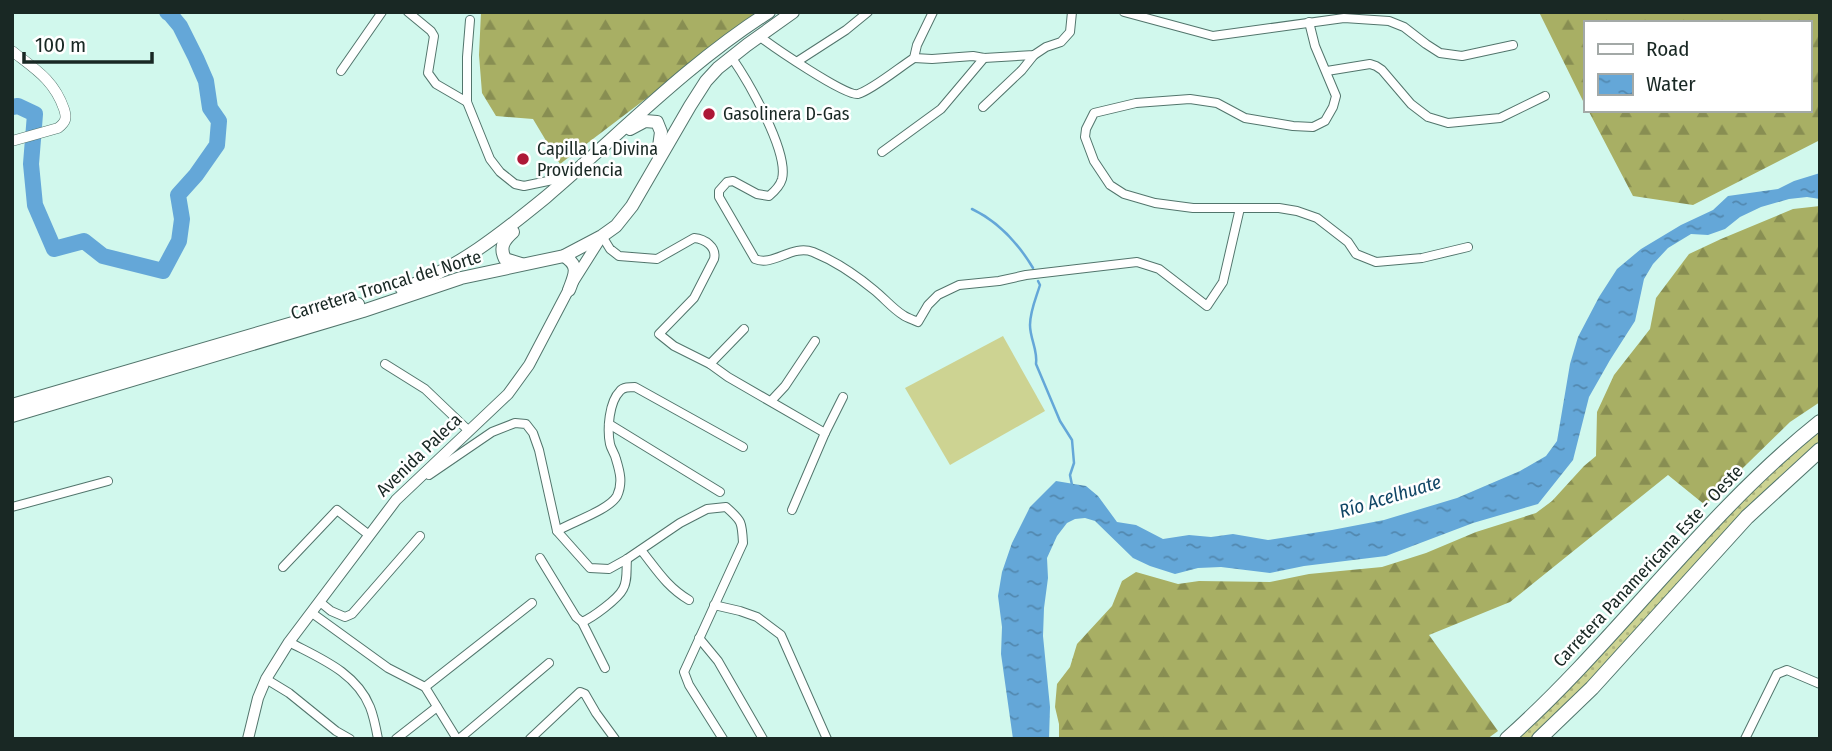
<svg xmlns="http://www.w3.org/2000/svg" width="1832" height="751" font-family="'Fira Sans Condensed',sans-serif">
<style>
.grass{fill:url(#grass-dots)}
.forest{fill:url(#forest-firs)}
.pitch{fill:#cdd392}
.water{fill:url(#water-ripples)}
.lines{fill:none;stroke-linecap:round;stroke-linejoin:round}
.stream{stroke:#64a7d8;stroke-width:2.5}
.river{stroke:#64a7d8;stroke-width:16}
.minor-casing{stroke:#52756c;stroke-width:10}
.tertiary-casing{stroke:#52756c;stroke-width:11}
.secondary-casing{stroke:#52756c;stroke-width:12}
.primary-casing{stroke:#52756c;stroke-width:14}
.trunk-casing{stroke:#52756c;stroke-width:16}
.minor{stroke:#fff;stroke-width:8}
.tertiary{stroke:#fff;stroke-width:10}
.secondary{stroke:#fff;stroke-width:10}
.primary{stroke:#fff;stroke-width:12}
.trunk{stroke:#fff;stroke-width:14}
.poi-dot{fill:#ad1837;stroke:#fff;stroke-width:2.5}
.labels{text-anchor:middle;stroke-width:5;stroke-linejoin:round;paint-order:stroke}
.poi-label{font-size:18px;fill:#192824;stroke:#fff;text-anchor:start}
.street-label{font-size:18px;fill:#192824;stroke:#fff}
.water-label{font-size:19px;font-style:italic;fill:#104565;stroke:#fff}
</style>
<defs>
<pattern id="grass-dots" width="8" height="8" patternUnits="userSpaceOnUse" patternTransform="scale(1.75)"><rect width="8" height="8" fill="#cdd392"/><path d="M2 2h.1M6 6h.1" fill="none" stroke="#afb57e" stroke-width="1.8" stroke-linecap="round"/></pattern>
<pattern id="forest-firs" width="22" height="20" patternUnits="userSpaceOnUse" patternTransform="scale(1.75)"><rect width="22" height="20" fill="#a8af64"/><path d="M5 1l3.5 6h-7zM16 11l3.5 6h-7z" fill="#888e52"/></pattern>
<pattern id="water-ripples" width="26" height="14" patternUnits="userSpaceOnUse" patternTransform="scale(1.75)"><rect width="26" height="14" fill="#64a7d8"/><path d="M2 4q2-2 4 0t4 0M15 11q2-2 4 0t4 0" fill="none" stroke="#5288af"/></pattern>
</defs>
<rect width="100%" height="100%" fill="#d1f8ed"/>
<polygon class="grass" points="1820,431 1820,444 1653,613 1554,719 1531,739 1516,739 1700,544 1762,481"/>
<g class="forest">
<polygon points="481,12 760,12 560,164 533,119 496,116 482,93 479,55"/>
<polygon points="1539,12 1820,12 1820,140 1693,205 1633,196 1588,110 1809,110 1809,23 1585,23 1585,105"/>
<polygon points="1820,206 1820,402 1790,422 1705,505 1668,475 1510,602 1429,635 1498,731 1487,739 1059,739 1059,724 1055,707 1057,684 1070,667 1077,644 1112,606 1122,581 1136,572 1178,584 1199,581 1270,582 1309,574 1382,567 1426,553 1476,532 1536,513 1552,501 1584,466 1596,456 1597,412 1614,375 1650,329 1656,298 1689,254 1721,239 1793,209"/>
</g>
<polygon class="pitch" points="1003,336 1045,411 950,465 905,388"/>
<polygon class="water" points="1820,173 1820,199 1807,197 1789,199 1761,207 1740,217 1725,229 1708,235 1691,234 1668,248 1653,264 1644,279 1635,321 1610,360 1589,397 1573,460 1538,504 1473,523 1386,556 1304,566 1270,573 1221,567 1198,568 1175,574 1150,566 1133,558 1095,521 1085,518 1075,519 1067,523 1057,536 1047,558 1048,578 1044,608 1043,636 1050,707 1049,739 1013,739 1001,654 1002,627 998,596 1002,572 1012,543 1030,507 1056,481 1086,486 1098,496 1117,522 1136,525 1163,539 1189,535 1211,537 1233,534 1268,540 1332,530 1384,520 1457,498 1520,471 1546,456 1557,441 1570,364 1578,337 1599,297 1617,269 1641,249 1681,225 1713,210 1728,196 1778,189 1794,181"/>
<g class="lines">
<g class="stream">
<path d="M 972,209 C 999,222 1018,243 1033,268"/>
<path d="M 1038,281 L 1040,285 C 1036,298 1030,311 1030,325 C 1030,339 1038,350 1036,364 L 1060,421 L 1072,440 L 1074,463 L 1070,475 L 1072,485"/>
</g>
<polyline class="river" points="12,107 18,106 35,114 31,164 35,205 54,249 84,241 103,256 163,271 179,241 182,219 178,195 196,175 217,145 219,121 210,108 206,81 196,58 180,26 170,14 167,12"/>
<g class="minor-casing">
<g id="minor">
<polyline points="408,12 431,31 434,36 428,73 436,84 467,102"/>
<polyline points="1124,12 1213,36 1344,18 1389,21 1404,27 1426,44 1440,53 1462,56 1513,45"/>
<polyline points="470,20 467,57 467,102 490,159 500,172 515,184 524,186 567,177"/>
<polyline points="1309,22 1315,46 1336,96 1333,107 1325,121 1313,127 1293,126 1245,118 1217,103 1190,99 1136,103 1094,113 1086,129 1085,137 1094,161 1110,185 1124,194 1155,203 1193,208 1279,208 1297,211 1317,218 1348,242 1356,254 1376,262 1422,258 1468,247"/>
<path d="M 759,36 C 772,46 846,97 858,94 C 872,90 900,67 914,58 L 917,45 L 933,12"/>
<path d="M 732,58 C 748,81 789,152 782,179 C 780,186 775,191 769,196 L 757,194 L 733,181 L 727,182 L 719,191 L 719,197 L 755,259 C 773,267 792,244 813,252 C 835,261 856,275 874,290 C 884,298 893,309 903,315 C 907,318 914,320 918,322 L 928,305 L 938,295 L 959,285 L 999,281 L 1026,275 L 1137,262 L 1159,269 L 1207,306 L 1223,282 L 1240,208"/>
<polyline points="914,58 932,59 973,56 984,58 1034,55 1046,47 1061,42 1070,32 1072,12"/>
<polyline points="798,61 846,30 868,12"/>
<polyline points="341,71 382,12"/>
<polyline points="1327,71 1370,64 1376,66 1382,70 1411,104 1428,117 1448,123 1500,118 1545,96"/>
<polyline points="983,107 1022,70 1034,55"/>
<polyline points="882,152 941,109 984,58"/>
<path d="M 602,236 L 610,249 L 619,256 L 657,259 L 694,238 C 705,239 717,247 714,259 L 694,298 L 659,334 L 674,346 L 710,364 L 728,377 L 825,433 L 792,510"/>
<polyline points="385,364 425,389 469,431"/>
<polyline points="710,364 744,329"/>
<polyline points="771,401 785,386 815,341"/>
<polyline points="609,424 720,492"/>
<polyline points="825,433 843,397"/>
<path d="M 429,475 L 492,432 L 515,423 L 526,424 L 533,433 L 539,450 L 557,531 L 590,568 L 609,569 L 627,559 L 680,523 L 707,509 L 726,507 C 742,521 742,522 743,543 L 684,672 L 689,685 L 723,739"/>
<polyline points="12,507 108,481"/>
<path d="M 557,531 C 572,522 609,510 617,496 C 623,483 620,472 616,459 C 615,454 611,449 610,444 C 607,429 609,402 620,391 C 623,387 630,387 635,387 L 743,447"/>
<path d="M 641,550 C 657,570 667,587 689,600"/>
<path d="M 540,558 L 576,617 L 582,622 C 592,618 618,599 623,589 C 628,581 626,569 627,559"/>
<polyline points="283,567 337,510 369,535"/>
<polyline points="320,602 331,611 345,617 352,614 420,536"/>
<polyline points="714,605 740,611 757,617 781,635 827,739"/>
<polyline points="312,613 388,668 425,687 457,739"/>
<polyline points="582,622 605,668"/>
<polyline points="699,638 718,661 763,739"/>
<path d="M 289,642 C 319,658 356,672 370,707 C 374,717 376,728 378,739"/>
<polyline points="266,679 289,693 336,731 350,739"/>
<polyline points="425,687 532,603"/>
<polyline points="396,739 437,707"/>
<polyline points="459,739 549,663"/>
<polyline points="530,739 580,692 585,694 596,713 615,739"/>
<polyline points="1745,739 1777,674 1787,670 1820,684"/>
</g>
</g>
<g class="tertiary-casing">
<path id="tertiary" d="M 12,51 C 35,69 54,80 64,109 C 67,118 66,122 58,128 L 12,141"/>
</g>
<g class="secondary-casing">
<polyline id="secondary" points="248,739 258,698 266,679 289,642 396,500 508,394 529,365 571,285 602,236"/>
</g>
<g class="primary-casing">
<g id="primary">
<polyline points="630,129 645,121 657,122 661,132 658,154"/>
<path d="M 513,232 C 504,240 499,247 505,259 L 521,264"/>
<path d="M 564,256 C 580,266 575,274 569,290"/>
<path d="M 402,289 C 457,269 502,233 546,197 C 619,135 687,64 769,12"/>
<polyline points="12,405 358,304"/>
<polyline points="12,416 363,311 461,278 564,256 602,236 616,226 632,206 690,106 706,81 718,68 747,45 793,12"/>
</g>
</g>
<g class="trunk-casing">
<g id="trunk">
<path d="M 1507,739 C 1618,640 1703,515 1820,422"/>
<polyline points="1539,739 1592,688 1747,517 1820,450"/>
</g>
</g>
<use href="#minor" class="minor"/>
<use href="#tertiary" class="tertiary"/>
<use href="#secondary" class="secondary"/>
<use href="#primary" class="primary"/>
<use href="#trunk" class="trunk"/>
</g>
<g class="poi-dot">
<circle cx="709" cy="114" r="7"/>
<circle cx="523" cy="159" r="7"/>
</g>
<g class="labels">
<g class="poi-label">
<text x="723" y="120">Gasolinera D-Gas</text>
<text x="537" y="155">Capilla La Divina<tspan x="537" dy="21">Providencia</tspan></text>
</g>
<g class="street-label">
<text transform="translate(386 285) rotate(-17)" y="6">Carretera Troncal del Norte</text>
<text transform="translate(419 455) rotate(-44)" y="6">Avenida Paleca</text>
<text transform="translate(1648 566) rotate(-47)" y="6">Carretera Panamericana Este - Oeste</text>
</g>
<g class="water-label">
<text transform="translate(1390 496) rotate(-17)" y="7">Río Acelhuate</text>
</g>
</g>
<rect width="1832" height="751" fill="none" stroke="#192824" stroke-width="28"/>
<rect x="1584" y="21" width="228" height="91" fill="#ffffff" stroke="#a3a9a7" stroke-width="2"/>
<rect x="1598" y="44" width="35" height="10" fill="#ffffff" stroke="#a3a9a7" stroke-width="2"/>
<text x="1646" y="56" font-size="21" fill="#192824">Road</text>
<rect x="1598" y="74" width="35" height="21" fill="url(#water-ripples)" stroke="#a3a9a7" stroke-width="2"/>
<text x="1646" y="91" font-size="21" fill="#192824">Water</text>
<path d="M24 52v10h128v-10" fill="none" stroke="#192824" stroke-width="3.5"/>
<text x="35" y="52" font-size="21" fill="#192824" stroke="#ffffff" stroke-width="5" paint-order="stroke">100 m</text>
</svg>
